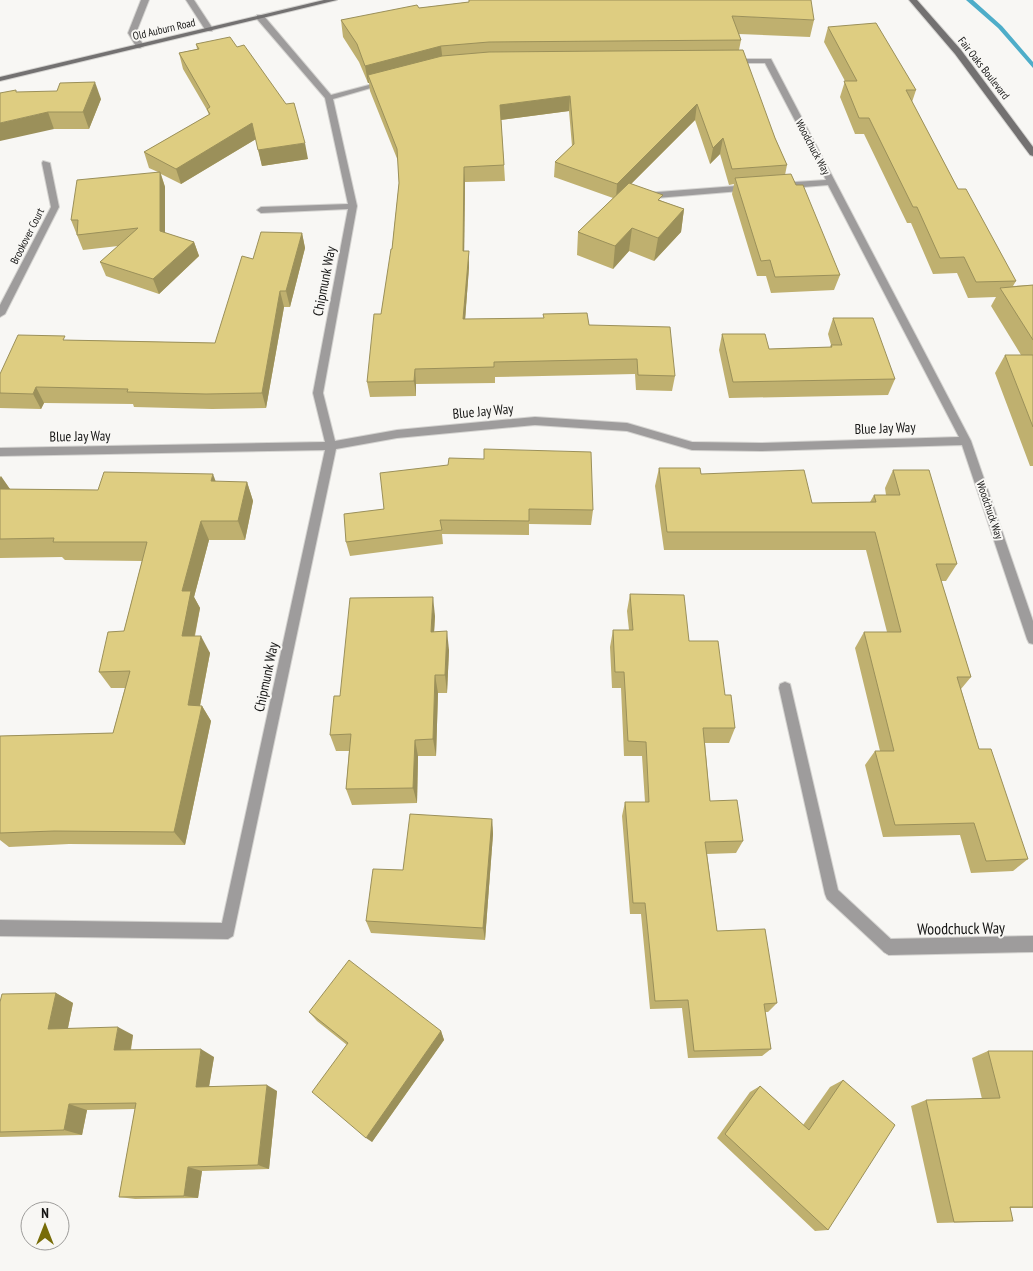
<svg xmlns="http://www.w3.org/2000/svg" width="1033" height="1271" font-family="'PT Sans Narrow',sans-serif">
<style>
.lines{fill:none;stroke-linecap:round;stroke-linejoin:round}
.stream{fill:#4eadc9;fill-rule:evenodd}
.lane-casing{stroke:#d4d3d0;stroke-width:2}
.street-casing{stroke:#d4d3d0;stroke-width:2}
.secondary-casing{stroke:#d4d3d0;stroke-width:2}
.lane{fill:#9e9c9c;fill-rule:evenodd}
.street{fill:#9e9c9c;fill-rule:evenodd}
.secondary{fill:#737171;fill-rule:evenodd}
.wall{fill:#bfb06f}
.shaded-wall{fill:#9b905a}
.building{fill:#decd81;stroke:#9b905a}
.labels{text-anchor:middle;stroke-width:4;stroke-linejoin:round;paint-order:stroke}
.far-street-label{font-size:11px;fill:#161615;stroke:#f8f7f4}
.street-label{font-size:14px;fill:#161615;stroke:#f8f7f4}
.near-street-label{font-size:16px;fill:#161615;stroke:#f8f7f4}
</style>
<rect width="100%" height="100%" fill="#f8f7f4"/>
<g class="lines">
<polygon class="stream" points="966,0 973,0 1002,26 1033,62 1033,68 998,28"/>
<g class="lane-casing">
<g id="lane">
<polygon points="186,0 194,0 213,29 212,31 206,31"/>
<polygon points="785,682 790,684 791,688 838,890 894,942 897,947 894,952 889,955 884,952 827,899 825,894 779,688 780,684"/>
</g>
</g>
<g class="street-casing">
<g id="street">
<polygon points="141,0 149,0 136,33 144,46 140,48 137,48 128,33"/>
<polygon points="257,15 263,15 331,95 384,81 388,83 333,99 357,206 323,393 335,441 397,430 535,417 627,423 692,442 761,443 959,437 828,185 779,189 775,186 779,183 826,180 765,63 732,63 728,61 732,59 771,59 971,441 1033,621 1033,644 1029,643 1027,639 962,445 761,451 692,450 627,431 535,425 397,438 336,449 233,936 228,939 0,936 0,920 222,923 325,450 0,456 0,448 325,442 313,393 348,209 261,213 257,210 261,207 348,204 325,98 257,19"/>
<polygon points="43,161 50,163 59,207 5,314 0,317 0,305 51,207 42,163"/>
<polygon points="749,185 752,186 752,190 645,199 641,196 645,193"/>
<polygon points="1033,936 1033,952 889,955 884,952 881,947 884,942 889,939"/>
</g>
</g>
<g class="secondary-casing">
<g id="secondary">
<polygon points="324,0 337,0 0,81 0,77"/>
<polygon points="909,0 917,0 961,50 1033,147 1033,156 1030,155 955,54"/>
</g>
</g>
<use href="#lane" class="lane"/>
<use href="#street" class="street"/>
<use href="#secondary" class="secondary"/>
</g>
<g class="wall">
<polygon points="469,2 814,20 810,37 739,34 741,40 739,50 775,138 787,165 785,175 840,275 834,290 771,293 766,276 757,276 732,194 734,184 729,185 720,154 710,164 695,120 631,184 662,201 684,209 681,232 654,261 629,251 613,269 577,255 578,232 613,198 554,177 555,162 572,146 569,111 501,120 504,165 505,181 465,182 464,251 469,267 465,319 589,325 675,376 672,391 636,390 635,374 495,377 495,383 416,384 416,396 370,397 367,382 381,314 392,249 399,183 398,161 370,91 369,83 368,83 359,62 343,37 341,20 419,8"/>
<polygon points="828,27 916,90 912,102 958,189 1016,281 1013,286 1033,285 1033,466 1030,466 995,373 1005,355 1021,355 991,306 996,297 968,298 957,273 933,274 911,223 907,223 864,134 855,134 840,97 845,81 824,42"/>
<polygon points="196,44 308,159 262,166 256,139 181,184 161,174 165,187 165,233 194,242 199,256 159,294 106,276 100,262 118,246 83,250 71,220 158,172 149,168 144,152 209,115 207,110 183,69 179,53 197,49"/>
<polygon points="17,92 101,99 89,129 54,129"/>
<polygon points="302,233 305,248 290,307 284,307 266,408 212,409 134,407 133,404 44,403 41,409 0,408 0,374 67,340 215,343 253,259"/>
<polygon points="833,318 895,379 888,395 729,398 719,350 722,334 769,349 830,347 831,345 828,334"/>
<polygon points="484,459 593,510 591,525 529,524 529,535 442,534 443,544 350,556 346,542 384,509 448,465"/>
<polygon points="659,468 701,474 812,503 870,502 874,495 886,495 885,488 893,470 957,564 946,581 941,581 971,677 961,689 979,749 1028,859 1013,871 971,873 960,835 883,837 865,765 875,751 880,751 855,648 864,632 887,632 866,550 664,550 655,486"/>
<polygon points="0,476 10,489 98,490 216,482 247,482 253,501 245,540 209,540 194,597 200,608 195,636 210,653 200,706 202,706 211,721 185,845 69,844 9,847 0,840 0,736 113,733 125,688 111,688 99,672 124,631 142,561 65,560 62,557 0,558"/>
<polygon points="630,594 689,641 725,695 735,728 729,743 705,743 710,801 743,841 736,853 707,854 717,931 777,1003 768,1012 765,1012 771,1049 762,1056 688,1058 682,1008 650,1009 641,914 630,914 622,816 625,802 645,802 642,756 624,756 621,688 612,688 610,647 613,630 629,630 627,611"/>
<polygon points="435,616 434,632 449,650 447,693 438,693 436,756 418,756 417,803 352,805 346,789 349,751 336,751 330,735 340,696"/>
<polygon points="492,819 493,834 485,940 371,933 366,921 403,870"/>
<polygon points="56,993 73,1003 68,1028 133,1035 131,1050 214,1057 209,1086 277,1091 269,1169 202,1171 198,1198 135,1199 119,1197 135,1109 87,1110 82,1135 0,1137 0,1002"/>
<polygon points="309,1012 441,1031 444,1040 372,1142 347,1045 317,1021"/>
<polygon points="988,1051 1033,1051 1033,1208 1010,1208 1013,1221 937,1223 911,1106 926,1100 982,1099 972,1058"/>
<polygon points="843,1080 828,1230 815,1231 717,1138 750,1092 760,1086 803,1125 830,1087"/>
</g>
<g class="shaded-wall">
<polygon points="441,46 443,63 368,75 369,83 368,83 365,66"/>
<polygon points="95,82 101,99 89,129 83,112"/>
<polygon points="570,96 569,111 500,120 500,105"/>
<polygon points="697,104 695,120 616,199 617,184"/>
<polygon points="48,112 54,129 0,141 0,123"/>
<polygon points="252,123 256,139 181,184 176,169"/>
<polygon points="723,138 720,154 710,164 713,148"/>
<polygon points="305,143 308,159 262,166 258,150"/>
<polygon points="464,167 465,182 464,267 463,251"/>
<polygon points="160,172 165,187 165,246 160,231"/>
<polygon points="684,209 681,232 654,261 658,238"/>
<polygon points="632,228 629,251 613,269 615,246"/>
<polygon points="302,233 305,248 290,307 286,291"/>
<polygon points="194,242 199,256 159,294 153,279"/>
<polygon points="469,251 469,267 464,335 463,319"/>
<polygon points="280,291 284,307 266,408 262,393"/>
<polygon points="415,369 416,384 416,396 414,381"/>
<polygon points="36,387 44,403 41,409 33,394"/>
<polygon points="213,474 220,493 211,481"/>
<polygon points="1,476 14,495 0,495 0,478"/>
<polygon points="247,482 253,501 245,540 238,521"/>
<polygon points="201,521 209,540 194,597 200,608 191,653 182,636 182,591"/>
<polygon points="433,597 435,616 433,650 431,632"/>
<polygon points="447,631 449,650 447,693 445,675"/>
<polygon points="201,636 210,653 197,721 188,705"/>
<polygon points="435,675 438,693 436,756 433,739"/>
<polygon points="202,706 211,721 185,845 174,832"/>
<polygon points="415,740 418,756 417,803 413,788"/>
<polygon points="492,819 493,834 485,940 483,928"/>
<polygon points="56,993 73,1003 66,1037 48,1029"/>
<polygon points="118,1027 133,1035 129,1058 114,1050"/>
<polygon points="441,1031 444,1040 372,1142 366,1138"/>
<polygon points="201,1049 214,1057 208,1093 196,1087"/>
<polygon points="267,1085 277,1091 269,1169 258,1165"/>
<polygon points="69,1104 87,1110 82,1135 64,1130"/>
<polygon points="188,1167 202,1171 198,1198 184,1196"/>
</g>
<g class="building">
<polygon points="469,0 811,0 814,20 732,16 741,40 489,42 441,46 365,66 357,44 341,20 417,5 419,8 469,2"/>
<polygon points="876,23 916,90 906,90 958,189 966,189 1016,281 976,282 964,257 940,258 917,207 913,207 869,118 859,118 844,81 857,81 828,27"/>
<polygon points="230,37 237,47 244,45 286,104 294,103 305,143 258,150 252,123 176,169 144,152 210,114 207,109 210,107 179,53 199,49 196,44"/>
<polygon points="743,50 775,138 787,165 732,169 723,138 713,148 697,104 617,184 555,162 574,144 570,96 500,105 504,165 464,167 463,251 469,251 463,319 544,318 543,314 587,313 589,325 670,327 675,376 638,375 637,359 494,362 494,367 415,369 414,381 367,382 374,314 381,314 391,249 392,249 399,183 397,149 368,75 442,56 489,52"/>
<polygon points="95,82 83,112 48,112 0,123 0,93 16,90 16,92 57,91 60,83"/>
<polygon points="160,172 160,231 194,242 153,279 100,262 138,228 77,235 78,220 71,220 77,180"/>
<polygon points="791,174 796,185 803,185 840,275 775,277 770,260 761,261 735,178"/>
<polygon points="629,183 663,195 658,200 684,209 658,238 632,228 615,246 578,232"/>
<polygon points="261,232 302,233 286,291 280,291 262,393 206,394 127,392 128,389 36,387 33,394 0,393 0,374 18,335 65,336 63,340 215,343 242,256 253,259"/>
<polygon points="1033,285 1033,340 1000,288"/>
<polygon points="833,318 873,318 895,379 733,382 722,334 765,334 769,349 832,347 831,345 842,345"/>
<polygon points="1005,355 1033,355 1033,427"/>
<polygon points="484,449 591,452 593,510 529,509 529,521 440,520 442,530 346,542 344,514 384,509 380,473 448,465 449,458 484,459"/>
<polygon points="659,468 700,468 701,474 804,470 812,503 876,502 874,495 900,495 893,470 929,470 957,564 936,564 971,677 957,677 979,749 991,749 1028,859 986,861 974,823 895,825 875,751 894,751 864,632 901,632 875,532 667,532"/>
<polygon points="104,472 213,474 211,481 247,482 238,521 201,521 182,591 191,591 182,636 201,636 188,705 202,706 174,832 54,831 0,833 0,736 113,733 130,671 99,672 108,632 124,631 147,542 53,542 54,538 0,539 0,489 98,490"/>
<polygon points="630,594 684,595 689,641 718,641 725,695 731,695 735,728 703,728 710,801 737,800 743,841 705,842 717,931 765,929 777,1003 764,1004 771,1049 694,1051 688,1000 655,1001 645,903 633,903 625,802 649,802 646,742 628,741 624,672 615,672 613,630 633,630"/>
<polygon points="433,597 431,632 447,631 445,675 435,675 433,739 415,740 413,788 346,789 351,734 330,735 334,696 340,696 350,598"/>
<polygon points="410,814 492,819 483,928 366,921 373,869 403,870"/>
<polygon points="349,960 441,1031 366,1138 312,1092 348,1043 309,1012"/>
<polygon points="56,993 48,1029 118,1027 114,1050 201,1049 196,1087 267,1085 258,1165 188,1167 184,1196 119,1197 136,1103 69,1104 64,1130 0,1132 0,1002 2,994"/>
<polygon points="988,1051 1033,1051 1033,1207 1010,1207 1013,1221 954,1222 926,1100 1000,1098"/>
<polygon points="843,1080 895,1125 828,1230 725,1134 760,1086 809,1130"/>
</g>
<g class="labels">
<g class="far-street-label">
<text transform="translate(164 29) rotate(-13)" y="4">Old Auburn Road</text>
<text transform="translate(984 68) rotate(52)" y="4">Fair Oaks Boulevard</text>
<text transform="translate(813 147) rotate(62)" y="4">Woodchuck Way</text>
<text transform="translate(27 236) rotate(-63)" y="4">Brookover Court</text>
<text transform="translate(990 510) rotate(71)" y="4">Woodchuck Way</text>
</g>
<g class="street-label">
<text transform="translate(324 281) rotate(-79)" y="5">Chipmunk Way</text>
<text transform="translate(483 411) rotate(-5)" y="5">Blue Jay Way</text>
<text transform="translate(885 428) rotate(-2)" y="5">Blue Jay Way</text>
<text transform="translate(80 436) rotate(-1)" y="5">Blue Jay Way</text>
<text transform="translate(266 677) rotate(-78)" y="5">Chipmunk Way</text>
</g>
<g class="near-street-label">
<text transform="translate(961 928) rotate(-1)" y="6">Woodchuck Way</text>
</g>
</g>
<g transform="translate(45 1226)"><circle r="24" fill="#f8f7f4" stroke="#9e9d9b"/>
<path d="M0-4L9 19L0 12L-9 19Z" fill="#776c08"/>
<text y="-8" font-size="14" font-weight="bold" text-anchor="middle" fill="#161615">N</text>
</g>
</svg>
